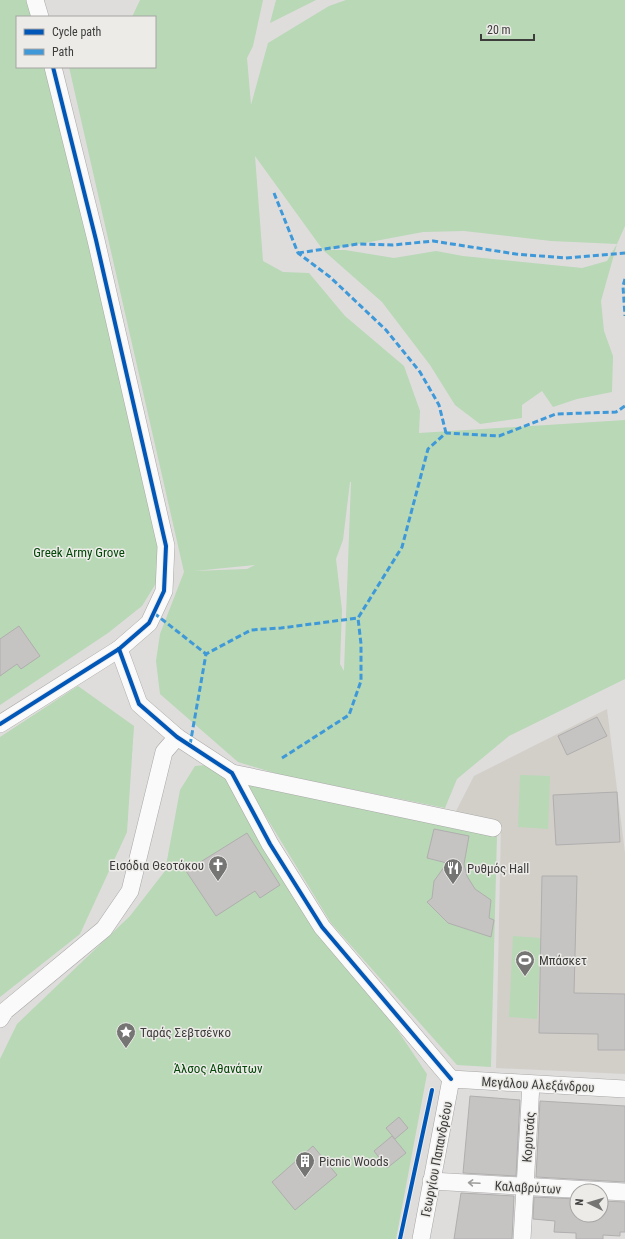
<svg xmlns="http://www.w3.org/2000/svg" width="625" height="1239" font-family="'Roboto Condensed',sans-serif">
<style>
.built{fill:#d2cfc9}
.green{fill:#b8d8b6;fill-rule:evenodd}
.building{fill:#c5c4c3;stroke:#b0aeae}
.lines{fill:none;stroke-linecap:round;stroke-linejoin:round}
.street-casing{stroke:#a9a8a7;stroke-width:18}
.street{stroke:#fafafa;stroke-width:17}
.quiet{stroke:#3f99d9;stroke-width:3;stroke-dasharray:6 3;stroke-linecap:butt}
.cycleway-casing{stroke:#ecebe8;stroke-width:6}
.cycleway{stroke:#0057b8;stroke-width:4}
.oneway{stroke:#9c9c9b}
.labels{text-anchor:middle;stroke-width:3;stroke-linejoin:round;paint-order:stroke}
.park-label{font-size:13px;fill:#024707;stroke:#ecebe8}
.poi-label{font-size:13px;fill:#3d3d3c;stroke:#ecebe8;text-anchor:start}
.street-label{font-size:13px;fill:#3d3d3c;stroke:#ecebe8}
</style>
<rect width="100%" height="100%" fill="#dedddc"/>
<polygon class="built" points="607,709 625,853 625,1074 496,1068 501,824 455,813 474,776"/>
<g class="green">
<polygon points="0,0 26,0 32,17 17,17 17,67 47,67 159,546 158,580 142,606 108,633 0,705"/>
<path d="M 140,0 L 263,0 L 253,46 L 247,58 L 251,105 L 268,43 L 329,6 L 346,0 L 625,0 L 625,226 L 617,244 L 601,301 L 604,331 L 613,356 L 612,392 L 577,399 L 553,407 L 542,391 L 522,405 L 522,418 L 480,424 L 455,405 L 430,365 L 382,302 L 323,250 L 255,156 L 263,261 L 283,272 L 309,273 L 345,316 L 404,366 L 420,411 L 419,433 L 625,420 L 625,679 L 509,736 L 457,779 L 445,808 L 281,775 L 238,762 L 160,694 L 156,661 L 160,634 L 184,572 L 69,67 L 155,67 L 155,17 L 132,17 ZM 464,231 L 551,241 L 617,244 L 607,261 L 582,268 L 463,256 L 436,251 L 394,258 L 345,250 L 327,250 L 423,232 ZM 350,482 L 351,482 L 344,671 L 340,664 L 342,610 L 336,559 L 343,540 ZM 255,565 L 247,569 L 194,571 Z"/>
<polygon points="276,0 316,0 270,23"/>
<polygon points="78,686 134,726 127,832 80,934 0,997 0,737"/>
<polygon points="218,764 427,1074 396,1239 0,1239 0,1059 17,1024 130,916 165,871 180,790 195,766"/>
<polygon points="520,775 550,776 548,829 518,827"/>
<polygon points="246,784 497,835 491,1067 457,1065 331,923"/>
<polygon points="513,936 541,938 537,1019 509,1017"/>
</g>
<g class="building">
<polygon points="19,626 40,656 21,669 17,664 0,676 0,639"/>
<polygon points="597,717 607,736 567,755 558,736"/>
<polygon points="617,792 620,842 556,845 553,795"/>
<polygon points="434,829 469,836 464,864 467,876 475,889 491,900 489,918 494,920 491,937 448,923 427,902 432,898 434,881 447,863 427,858"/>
<polygon points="247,833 280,885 260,898 255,891 216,916 186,871"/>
<polygon points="542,876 577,876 574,993 625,994 625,1050 598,1050 598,1034 539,1033"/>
<polygon points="470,1096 520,1100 516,1176 463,1173"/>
<polygon points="540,1101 625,1106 625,1182 536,1177"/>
<polygon points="399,1117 408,1128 395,1139 386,1128"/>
<polygon points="392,1136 406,1153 387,1168 374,1151"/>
<polygon points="313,1146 337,1175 295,1210 272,1182"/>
<polygon points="461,1193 514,1196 512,1239 454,1239"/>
<polygon points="534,1197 577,1199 577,1215 601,1215 601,1201 625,1202 625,1232 620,1232 620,1236 603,1235 603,1239 576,1239 576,1233 554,1232 555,1221 533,1219"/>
</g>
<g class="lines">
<g class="street-casing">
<g id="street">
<polyline points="35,0 40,17"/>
<polyline points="119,649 139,704 177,737 232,773 270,844 322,927 451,1079"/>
<polyline points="0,724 119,649 149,623 164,591 166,546 96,240 53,67"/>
<polyline points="232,773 493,828"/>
<polyline points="0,1019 5,1011 104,929 130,891 164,752 177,737"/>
<polyline points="451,1079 625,1089"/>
<polyline points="431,1181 625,1192"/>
<polyline points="421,1239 451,1079"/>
<polyline points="522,1239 531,1084"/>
</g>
</g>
<use href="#street" class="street"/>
<g class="quiet">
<polyline points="274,193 298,253 330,277 386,330 420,372 439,405 446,433"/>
<polyline points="298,253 358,244 393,245 433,241 516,254 565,258 625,253"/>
<polyline points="625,279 623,286 625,316"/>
<polyline points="154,613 206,654"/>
<polyline points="190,745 206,654 251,630 281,628 358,618 402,547 428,449 446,433 499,436 556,414 616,412 625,406"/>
<polyline points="282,758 349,715 361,681 361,644 358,618"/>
</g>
<g class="cycleway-casing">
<g id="cycleway">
<polyline points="119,649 139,704 177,737 232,773 270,844 322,927 451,1079"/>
<polyline points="0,724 119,649 149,623 164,591 166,546 96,240 53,67"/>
<polyline points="400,1239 432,1090"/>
</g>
</g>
<use href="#cycleway" class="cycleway"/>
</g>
<defs><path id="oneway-shaft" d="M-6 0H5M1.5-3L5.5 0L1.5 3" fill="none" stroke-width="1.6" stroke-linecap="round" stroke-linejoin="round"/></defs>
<use class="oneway" href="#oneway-shaft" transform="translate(474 1183) rotate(-177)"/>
<defs>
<g id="church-pin" transform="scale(1)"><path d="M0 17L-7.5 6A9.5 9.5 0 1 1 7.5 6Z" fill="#757574" stroke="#ecebe8"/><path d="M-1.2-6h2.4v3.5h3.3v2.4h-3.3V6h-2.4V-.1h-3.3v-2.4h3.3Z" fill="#fff"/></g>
<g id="restaurant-pin" transform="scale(1)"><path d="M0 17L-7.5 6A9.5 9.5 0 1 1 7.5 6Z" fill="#757574" stroke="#ecebe8"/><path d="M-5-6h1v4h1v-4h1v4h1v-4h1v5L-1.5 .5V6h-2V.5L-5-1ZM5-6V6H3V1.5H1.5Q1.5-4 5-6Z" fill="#fff"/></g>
<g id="stadium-pin" transform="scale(1)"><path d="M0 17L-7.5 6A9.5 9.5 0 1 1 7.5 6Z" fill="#757574" stroke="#ecebe8"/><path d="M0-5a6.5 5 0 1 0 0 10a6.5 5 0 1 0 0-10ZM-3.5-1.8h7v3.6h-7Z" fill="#fff"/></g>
<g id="sight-pin" transform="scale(1)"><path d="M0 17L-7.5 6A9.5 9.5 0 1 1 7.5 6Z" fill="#757574" stroke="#ecebe8"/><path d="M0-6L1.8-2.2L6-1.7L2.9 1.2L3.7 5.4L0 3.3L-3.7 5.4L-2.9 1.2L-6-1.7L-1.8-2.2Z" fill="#fff"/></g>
<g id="building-pin" transform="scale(1)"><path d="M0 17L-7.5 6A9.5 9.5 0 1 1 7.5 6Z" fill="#757574" stroke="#ecebe8"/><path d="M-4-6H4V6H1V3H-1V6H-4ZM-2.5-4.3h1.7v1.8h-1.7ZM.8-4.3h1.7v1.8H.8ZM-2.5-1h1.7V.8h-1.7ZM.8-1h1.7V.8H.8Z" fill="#fff"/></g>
</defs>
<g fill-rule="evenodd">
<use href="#church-pin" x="218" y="865"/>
<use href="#restaurant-pin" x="453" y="868"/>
<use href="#stadium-pin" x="525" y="960"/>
<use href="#sight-pin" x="126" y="1032"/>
<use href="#building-pin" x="305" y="1161"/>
</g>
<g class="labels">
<g class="park-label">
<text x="79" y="557">Greek Army Grove</text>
<text x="218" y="1073">Άλσος Αθανάτων</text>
</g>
<g class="poi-label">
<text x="204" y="870" text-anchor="end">Εισόδια Θεοτόκου</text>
<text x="467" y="873">Ρυθμός Hall</text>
<text x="539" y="965">Μπάσκετ</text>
<text x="140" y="1037">Ταράς Σεβτσένκο</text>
<text x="319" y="1166">Picnic Woods</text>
</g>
<g class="street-label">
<text transform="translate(538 1084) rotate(3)" y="5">Μεγάλου Αλεξάνδρου</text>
<text transform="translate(528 1137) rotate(-86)" y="5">Κορυτσάς</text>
<text transform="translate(436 1159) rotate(-79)" y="5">Γεωργίου Παπανδρέου</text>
<text transform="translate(528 1187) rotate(3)" y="5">Καλαβρύτων</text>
</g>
</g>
<rect x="16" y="16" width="140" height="52" fill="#ecebe8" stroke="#a6a5a3"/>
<rect x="24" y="29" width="20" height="6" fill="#0057b8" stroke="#a6a5a3"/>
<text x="52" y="36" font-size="12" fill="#3d3d3c">Cycle path</text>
<rect x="24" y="49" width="20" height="6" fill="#3f99d9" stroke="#a6a5a3"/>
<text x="52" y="56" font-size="12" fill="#3d3d3c">Path</text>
<g transform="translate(589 1203) rotate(275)"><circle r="19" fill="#ecebe8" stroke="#a6a5a3"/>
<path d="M0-3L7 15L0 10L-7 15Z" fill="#757574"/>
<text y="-6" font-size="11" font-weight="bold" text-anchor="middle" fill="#3d3d3c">N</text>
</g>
<path d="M481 34v6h53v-6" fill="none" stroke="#3d3d3c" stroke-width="2"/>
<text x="487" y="34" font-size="12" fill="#3d3d3c" stroke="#ecebe8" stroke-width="3" paint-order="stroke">20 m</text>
</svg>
